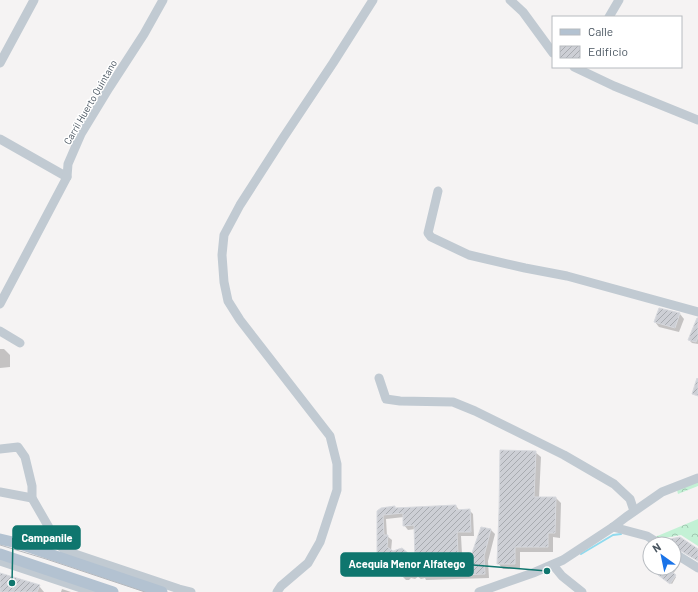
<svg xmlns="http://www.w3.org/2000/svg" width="698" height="592" font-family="Barlow,sans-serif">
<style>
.forest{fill:url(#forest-crowns)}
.shadow{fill:#0003;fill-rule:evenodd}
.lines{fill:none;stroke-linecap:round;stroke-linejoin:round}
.stream{stroke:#90daee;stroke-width:2}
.building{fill:url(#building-hatch);stroke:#d7d9de;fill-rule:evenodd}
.minor{stroke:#c1cad2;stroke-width:9}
.major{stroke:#b3c2d1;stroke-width:11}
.tram{stroke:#b5b8bd;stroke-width:1}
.labels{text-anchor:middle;stroke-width:3;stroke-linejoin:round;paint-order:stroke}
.street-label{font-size:10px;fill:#4a5661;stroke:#fff}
.leader{fill:none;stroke:#0f766e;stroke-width:1.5}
.callout-dot{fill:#0f766e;stroke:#fff;stroke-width:1.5}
.callout{fill:#0f766e;stroke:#0f766e;stroke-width:1.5}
.callout-label{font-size:11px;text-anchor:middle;font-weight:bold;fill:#fff}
</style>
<defs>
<pattern id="forest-crowns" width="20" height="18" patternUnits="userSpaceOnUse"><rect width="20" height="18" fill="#c3f1d5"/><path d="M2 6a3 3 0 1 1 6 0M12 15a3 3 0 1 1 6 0" fill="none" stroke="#a0c6b0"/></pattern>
<pattern id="building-hatch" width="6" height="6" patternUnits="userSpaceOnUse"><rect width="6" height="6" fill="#cdcfd5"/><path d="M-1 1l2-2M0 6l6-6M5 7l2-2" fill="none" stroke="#a8abb0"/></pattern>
</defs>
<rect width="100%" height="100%" fill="#f5f3f3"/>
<g class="forest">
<polygon points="698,481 698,486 678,494 677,490"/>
<polygon points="698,519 698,546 681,535 659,539 655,537"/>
</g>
<g class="shadow">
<polygon points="660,309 680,314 684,319 679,332 659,327 655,322"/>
<polygon points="698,324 698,344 692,343 689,340"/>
<polygon points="0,349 4,349 10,355 10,367 0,368"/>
<polygon points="535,452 541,457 539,498 556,498 561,503 560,538 553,537 553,552 520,552 520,569 503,569 498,563"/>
<path d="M 456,506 L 460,511 L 469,510 L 473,514 L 474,536 L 461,536 L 462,554 L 473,554 L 482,528 L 491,530 L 495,534 L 488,561 L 489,578 L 426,580 L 425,578 L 421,579 L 418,577 L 415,579 L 411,578 L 409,580 L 406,580 L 402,576 L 400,572 L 391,572 L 387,568 L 387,563 L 382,563 L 378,559 L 378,511 L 395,508 L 396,509 ZM 404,517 L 404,525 L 408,530 L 415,529 L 416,562 L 391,551 L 392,540 L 387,536 L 386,519 Z"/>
<polygon points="674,561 679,565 673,574 676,577 672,584 661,576 665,568 674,568"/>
<polygon points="0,574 39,586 44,592 0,592"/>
<polygon points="62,589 71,592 61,592"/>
</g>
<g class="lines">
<polyline class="stream" points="581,554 613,535 621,534"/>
</g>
<g class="building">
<polygon points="659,308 680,313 675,328 654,322"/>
<polygon points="697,318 698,318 698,337 696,342 688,340"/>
<polygon points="697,378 698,379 698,396 692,394"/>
<polygon points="500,450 536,451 534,497 556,497 555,533 548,533 548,547 515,547 515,564 497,564 499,511"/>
<path d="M 456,505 L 456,510 L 470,509 L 471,532 L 457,532 L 458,554 L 472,553 L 481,527 L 491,529 L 484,556 L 485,574 L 421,576 L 421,574 L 416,575 L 413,574 L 411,575 L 406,575 L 404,577 L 401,576 L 399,574 L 400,568 L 386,568 L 386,559 L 377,559 L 377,511 L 381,508 L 395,506 L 395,508 ZM 403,513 L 403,526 L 414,525 L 415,559 L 402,548 L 393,551 L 387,547 L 388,535 L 384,535 L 383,515 Z"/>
<polygon points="680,537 698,549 698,561 674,547 674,544 666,544 665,540"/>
<polygon points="674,560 678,563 672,572 676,575 670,584 658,575 663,568 674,568"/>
<polygon points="0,573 40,585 37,592 0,592"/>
</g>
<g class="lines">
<g class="minor">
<polyline points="510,0 523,12 553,53"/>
<polyline points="609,17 619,0"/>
<polyline points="0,63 34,0"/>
<polyline points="574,67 614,86 698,120"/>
<polyline points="0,139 67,177"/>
<polyline points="438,191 428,233 431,237 469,255 525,268 567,276 698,312"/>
<polyline points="0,304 67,177 68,164 81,134 109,88 144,34 163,0"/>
<polyline points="0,331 20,343"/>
<polyline points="379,378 386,399 400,401 453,402 475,411 564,455 614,484 630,499 634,511"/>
<polyline points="0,449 18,447 25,457 32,486 32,498 59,545 66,551 179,589 191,592"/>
<polyline points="0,492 32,498"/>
<polyline points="613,527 647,536 660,544"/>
<polyline points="674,553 698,568"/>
<polyline points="0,561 93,592"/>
<polyline points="553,565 562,576 582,592"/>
<polyline points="277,592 281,586 308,563 320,542 337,490 337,464 330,436 240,320 228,301 224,282 222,255 224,235 240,205 283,138 333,63 373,0"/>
<polyline points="479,592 533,573 563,560 613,527 626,517 662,492 698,478"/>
</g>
<g class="major">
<polyline points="0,539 17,543 162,592"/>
<polyline points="0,554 113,592"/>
</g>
<polyline class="tram" points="0,545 46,559 145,592"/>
</g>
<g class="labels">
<g class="street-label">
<text transform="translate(90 102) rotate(-60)" y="4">Carril Huerto Quintano</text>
</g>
</g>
<path class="leader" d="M12 583L13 538M547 571L473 565"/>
<g class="callout-dot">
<circle cx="12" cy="583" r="4"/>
<circle cx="547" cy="571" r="4"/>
</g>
<g class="callout">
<rect x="13" y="526" width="67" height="23" rx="4"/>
<rect x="341" y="553" width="132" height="23" rx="4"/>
</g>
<g class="callout-label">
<text x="47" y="542">Campanile</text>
<text x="407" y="568">Acequia Menor Alfatego</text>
</g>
<rect x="552" y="16" width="130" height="52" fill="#ffffff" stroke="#b7bbc0"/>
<rect x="560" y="29" width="20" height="6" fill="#b3c2d1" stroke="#b7bbc0"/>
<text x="588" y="36" font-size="12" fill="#4a5661">Calle</text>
<rect x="560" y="46" width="20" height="12" fill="url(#building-hatch)" stroke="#b7bbc0"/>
<text x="588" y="56" font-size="12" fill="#4a5661">Edificio</text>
<g transform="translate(662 556) rotate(327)"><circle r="19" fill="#ffffff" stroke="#b7bbc0"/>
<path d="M0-3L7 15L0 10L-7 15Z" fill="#1a73e8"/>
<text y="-6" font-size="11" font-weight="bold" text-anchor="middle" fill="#4a5661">N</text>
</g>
</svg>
